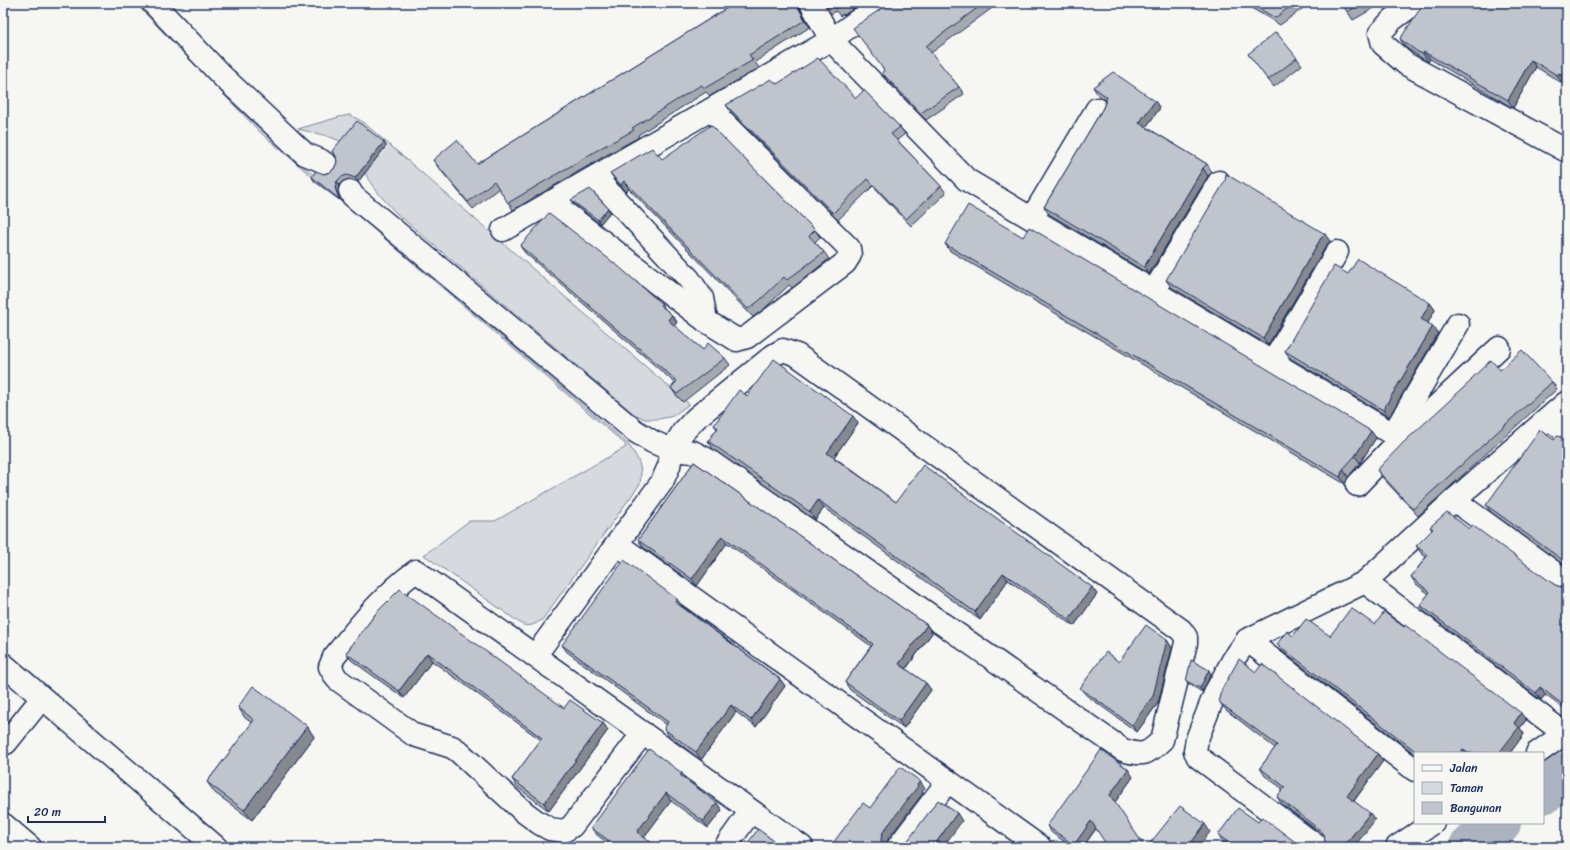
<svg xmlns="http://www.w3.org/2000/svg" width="1570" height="850" font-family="Sriracha,sans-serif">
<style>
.green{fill:#d6d9dd;stroke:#78849e}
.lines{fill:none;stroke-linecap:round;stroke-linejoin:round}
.river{stroke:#abb2c0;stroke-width:46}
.minor-casing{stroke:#1b2f5e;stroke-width:25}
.minor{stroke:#f6f6f2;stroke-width:22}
.wall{fill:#a5a9b0;stroke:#1b2f5e}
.shaded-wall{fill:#868990;stroke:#1b2f5e}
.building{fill:#c0c4cd;stroke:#1b2f5e}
</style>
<rect width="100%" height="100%" fill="#f6f6f2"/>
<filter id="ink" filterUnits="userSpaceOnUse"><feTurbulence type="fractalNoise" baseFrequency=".025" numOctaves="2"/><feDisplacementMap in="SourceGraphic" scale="8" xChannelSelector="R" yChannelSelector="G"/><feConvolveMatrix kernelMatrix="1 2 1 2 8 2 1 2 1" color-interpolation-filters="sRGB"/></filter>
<g filter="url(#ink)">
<g class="green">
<path d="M 135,3 L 138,3 C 191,58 241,115 300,164 C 314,177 337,185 345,203 L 627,443 C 638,457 643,466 640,484 L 542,620 C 535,624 531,627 523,625 L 424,555 L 469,521 L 495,521 L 626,447 L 625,444 L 261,133 Z"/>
<path d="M 350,115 L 363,122 L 689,404 L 673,416 L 659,419 L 645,419 L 634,414 L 396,213 C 388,204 379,195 372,185 C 364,173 361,158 350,148 C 335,135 316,134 298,129 L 339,117 Z"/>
</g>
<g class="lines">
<g class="river">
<polyline points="1543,791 1567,775"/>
<polyline points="1472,847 1498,823"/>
</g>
<g class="minor-casing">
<g id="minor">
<polyline points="153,3 221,75 291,141 305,154 320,160 327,165"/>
<polyline points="811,3 831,40 967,180 1401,439"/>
<polyline points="1415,3 1392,20 1380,33 1383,44 1406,64 1567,151"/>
<polyline points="595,177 689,279 702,298 706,321"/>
<path d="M 350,191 L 353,196 L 635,431 L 653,442 L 672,450 L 693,452 L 708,460 L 1123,750 C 1142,756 1147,755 1162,740 L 1186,643 L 1186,637 L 1181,630 L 797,355 L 783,350 L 774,355 L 696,418 L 683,432 L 672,450 L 669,466 L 662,482 L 535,656"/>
<polyline points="551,202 706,321 737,340 747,337 845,263 850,255 849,248 711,110"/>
<polyline points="1032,218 1097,109"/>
<polyline points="503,230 831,40 882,3"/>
<polyline points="1154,291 1219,182"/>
<polyline points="1273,362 1337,252"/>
<polyline points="1549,419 1567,432"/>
<polyline points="1393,434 1458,324"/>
<polyline points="1357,485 1401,439 1499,348"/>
<polyline points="1454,500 1567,582"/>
<polyline points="617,544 1040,847"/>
<polyline points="1365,582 1565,734"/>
<polyline points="1247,640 1415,770"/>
<polyline points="3,664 216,847"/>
<path d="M 643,733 L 572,826 L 564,831 L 550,829 L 539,823 L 524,812 L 458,751 L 452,747 L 414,735 L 337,679 L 330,667 L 334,657 C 360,625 382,596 416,571 L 802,847"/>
<polyline points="6,743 42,698"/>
<polyline points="1537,753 1567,732"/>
<polyline points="3,824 30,847"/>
<polyline points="725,847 751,811"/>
<polyline points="898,847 948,781"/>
<polyline points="1318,847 1198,757 1195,751 1197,739 1216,691 1233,660 1247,640 1365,582 1454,500 1567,402"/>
<polyline points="1397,847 1433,823"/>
</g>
</g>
<use href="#minor" class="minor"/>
</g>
<g class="wall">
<polygon points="735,3 799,3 800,9 810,27 755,62 759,68 710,96 706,92 638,135 639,137 610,153 513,210 499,188 473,209 438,167 433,160 477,164"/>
<polygon points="824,3 861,3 844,15 843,14 840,16 836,11 831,14"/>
<polygon points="887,3 999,3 931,53 959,87 964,94 926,120 887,80 882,73 884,71 885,6"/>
<polygon points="1243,3 1310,3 1280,25"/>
<polygon points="1342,3 1383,3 1353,20"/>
<polygon points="1567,3 1567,82 1564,80 1562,83 1536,67 1513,108 1430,59 1428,62 1423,59 1405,47 1400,39"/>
<polygon points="1248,54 1297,58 1302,65 1274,87"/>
<polygon points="777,84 856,98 900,127 905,134 897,140 941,186 946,193 911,226 873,186 838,220 731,112 726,105"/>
<polygon points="1093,87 1160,108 1146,127 1207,164 1212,172 1208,176 1149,274 1049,214 1044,207 1103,108 1106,100 1098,95"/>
<polygon points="384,142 386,146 358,182 349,179 343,181 339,185 338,192 342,202 314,181 312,177 330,172 334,169 337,162 336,157 332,151"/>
<polygon points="662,159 815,230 820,237 815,242 824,252 829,259 792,288 789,285 764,309 753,317 629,189 626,192 615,180 610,173"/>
<polygon points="571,200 608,208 610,212 600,224 574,204"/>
<polygon points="1330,241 1326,246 1268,345 1171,287 1166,280"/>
<polygon points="945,244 1371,431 1376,438 1360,463 1348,477 1345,484 950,251"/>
<polygon points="520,246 662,304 665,309 672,315 677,322 674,326 703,350 725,358 730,365 683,402 676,395 671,388 675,383 525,253"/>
<polygon points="1348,274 1430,303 1435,310 1428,323 1438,333 1389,417 1290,358 1285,351"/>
<polygon points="1500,370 1552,382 1557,389 1418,516 1382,477 1377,470"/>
<polygon points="747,396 858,423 834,457 896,502 1097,594 1074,626 1008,580 980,620 824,508 815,520 713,449 708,441 717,429 714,425"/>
<polygon points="1567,436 1567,567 1491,512 1486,505 1554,440 1561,437"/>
<polygon points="694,462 927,625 932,633 906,669 926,683 931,690 904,728 850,690 845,682 871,646 727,543 697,586 643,547 638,540"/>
<polygon points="1430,527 1469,529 1555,585 1561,587 1567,586 1567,711 1545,695 1541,700 1425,612 1420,605 1429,594 1416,584 1411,577 1426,557 1421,553 1416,546 1432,530"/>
<polygon points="682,606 780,679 785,686 756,727 736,712 701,760 669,736 664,729 667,725 567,652 562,645"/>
<polygon points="377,612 564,708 603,723 608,730 549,811 517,787 512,779 541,740 432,661 404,698 351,660 346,653"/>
<polygon points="1375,625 1526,720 1520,728 1524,734 1510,753 1415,753 1415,754 1282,651 1277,644 1293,636 1330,636"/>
<polygon points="1167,640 1172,648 1158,703 1137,732 1086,695 1080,688 1119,662"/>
<polygon points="1256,672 1378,754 1383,761 1354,801 1375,820 1325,841 1325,836 1282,804 1277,797 1283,789 1265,776 1260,768 1275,748 1226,710 1220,703"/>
<polygon points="1211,674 1202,692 1189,684 1186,681"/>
<polygon points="238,707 307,726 314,737 252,820 215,793 207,782 252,723 245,718"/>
<polygon points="1133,777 1083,847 1072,847 1052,833 1047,826"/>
<polygon points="687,780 722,810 708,828 671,801 644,837 657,847 613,847 597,835 591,828"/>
<polygon points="1258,822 1302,847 1230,847 1224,843 1218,835"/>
</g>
<g class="shaded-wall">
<polygon points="796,3 799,3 800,9 810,27 805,20"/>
<polygon points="1424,52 1430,59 1428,62 1423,54"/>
<polygon points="1531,60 1536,67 1513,108 1508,100"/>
<polygon points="1559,73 1564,80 1562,83 1557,75"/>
<polygon points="1155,101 1160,108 1144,130 1139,123"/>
<polygon points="384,142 386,146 358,182 355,178"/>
<polygon points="1203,168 1208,176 1149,274 1144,267"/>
<polygon points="337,181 339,185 338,192 342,202 339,199 335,188"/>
<polygon points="624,181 629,189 626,192 621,185"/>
<polygon points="608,208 610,212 600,224 598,220"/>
<polygon points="1325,234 1330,241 1326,246 1268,345 1263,338 1321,238"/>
<polygon points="1430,303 1435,310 1426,326 1421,319"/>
<polygon points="672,315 677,322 673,327 668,320"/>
<polygon points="1433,326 1438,333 1389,417 1383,410"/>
<polygon points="853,416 858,423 832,460 827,453"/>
<polygon points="1371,431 1376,438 1360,463 1355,456"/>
<polygon points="1343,469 1348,477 1345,484 1340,477"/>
<polygon points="818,500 824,508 815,520 810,512"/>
<polygon points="722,536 727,543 697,586 692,579"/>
<polygon points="1003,573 1008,580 980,620 975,612"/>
<polygon points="1092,587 1097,594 1074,626 1069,619"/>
<polygon points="677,599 682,606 680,609 675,602"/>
<polygon points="927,625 932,633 904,671 899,664"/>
<polygon points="1167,640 1172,648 1158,703 1137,732 1132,725"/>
<polygon points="427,653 432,661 404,698 399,691"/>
<polygon points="1209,670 1211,674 1202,692 1200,688"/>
<polygon points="780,679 785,686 756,727 751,720"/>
<polygon points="926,683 931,690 904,728 899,721"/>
<polygon points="1540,687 1545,695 1541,700 1536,693"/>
<polygon points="731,705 736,712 701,760 696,752"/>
<polygon points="1521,713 1526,720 1520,728 1524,734 1510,753 1499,753 1514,723"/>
<polygon points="603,723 608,730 549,811 544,803"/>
<polygon points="307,726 314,737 252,820 244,810"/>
<polygon points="1463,749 1466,753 1460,753"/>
<polygon points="1378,754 1383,761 1352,803 1347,796"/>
<polygon points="1128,769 1133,777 1115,802 1110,795"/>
<polygon points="682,773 687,780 680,775"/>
<polygon points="920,781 925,789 922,792 923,793 888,839 886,846 886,847 883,847 882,845 881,839 883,832"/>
<polygon points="666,793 671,801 642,840 637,832"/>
<polygon points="717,803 722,810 708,828 703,821"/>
<polygon points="957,813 962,821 943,847 933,847"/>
<polygon points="1370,813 1375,820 1354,847 1343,847"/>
<polygon points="1091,821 1096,828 1083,847 1075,847 1074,845"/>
<polygon points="1205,824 1210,832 1198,847 1188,847"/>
</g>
<g class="building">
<polygon points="735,3 796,3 805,20 749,55 753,60 705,88 701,85 632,128 634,130 605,146 606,145 508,203 494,181 468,202 433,160 457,140 477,164"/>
<polygon points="824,3 846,3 838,8 838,7 835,9 831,4 826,7"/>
<polygon points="887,3 984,3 926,46 959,87 921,113 882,73 884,70 853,28 885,6"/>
<polygon points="1250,3 1295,3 1275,18"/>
<polygon points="1342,3 1362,3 1347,12"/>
<polygon points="1424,3 1567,3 1567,77 1559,73 1557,75 1531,60 1508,100 1424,52 1423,54 1418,52 1400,39"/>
<polygon points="1276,32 1297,58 1268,80 1248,54"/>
<polygon points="818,58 856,98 864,90 900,127 891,134 941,186 906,219 868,179 833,213 726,105 771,79 777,84"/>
<polygon points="1113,72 1155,101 1139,123 1207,164 1203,168 1144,267 1044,207 1103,108 1107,97 1093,87"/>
<polygon points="357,121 384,142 355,178 347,175 341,177 337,181 335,188 339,199 312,177 316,171 324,174 330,172 334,169 337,162 336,156 332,151"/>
<polygon points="711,125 815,230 809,236 824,252 787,280 784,277 759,301 748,309 624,181 621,185 610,173 652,148 662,159"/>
<polygon points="1226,174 1325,234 1321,238 1263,338 1166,280 1225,181"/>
<polygon points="590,189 608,208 598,220 571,200"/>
<polygon points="968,205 1023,237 1029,227 1371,431 1355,456 1343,469 1340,477 945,244"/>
<polygon points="549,213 618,266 662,304 660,305 672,315 668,320 703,350 708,343 725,358 677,394 671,388 677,381 520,246"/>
<polygon points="1358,259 1430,303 1421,319 1433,326 1383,410 1285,351 1334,266 1348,274"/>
<polygon points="1522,350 1552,382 1413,509 1377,470 1405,441 1472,380 1471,379 1491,360 1500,370"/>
<polygon points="774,359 853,416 827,453 896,502 923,465 1092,587 1069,619 1003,573 975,612 818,500 810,512 708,441 718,428 714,425 739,390 747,396"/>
<polygon points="1540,430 1554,440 1557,436 1561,437 1567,436 1567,563 1486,505"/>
<polygon points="694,462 927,625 899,664 926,683 899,721 845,682 873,644 722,536 692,579 638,540"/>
<polygon points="1447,512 1469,529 1472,525 1555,585 1561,587 1567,586 1567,708 1540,687 1536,693 1420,605 1430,592 1411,577 1428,555 1416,546 1433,529 1430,527"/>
<polygon points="624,560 677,599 675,602 780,679 751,720 731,705 696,752 664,729 668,722 562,645"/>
<polygon points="400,589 564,708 570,700 603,723 544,803 512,779 542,738 427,653 399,691 346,653 377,612"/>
<polygon points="1351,608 1375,625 1384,612 1404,627 1405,625 1521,713 1514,723 1519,727 1499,753 1468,753 1463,749 1460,753 1418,753 1277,644 1287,631 1293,636 1306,619 1330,636"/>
<polygon points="1146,625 1167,640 1153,696 1132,725 1080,688 1106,652 1119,662"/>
<polygon points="1239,659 1256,672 1262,664 1378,754 1347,796 1370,813 1343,847 1323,847 1325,841 1324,834 1320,830 1277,797 1285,787 1260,768 1277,745 1220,703 1219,698 1222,689"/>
<polygon points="1191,660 1209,670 1200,688 1186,681"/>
<polygon points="253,686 307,726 244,810 207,782 254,720 238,707"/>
<polygon points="649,749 682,773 680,775 717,803 703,821 666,793 637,832 657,847 618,847 591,828"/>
<polygon points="1101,750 1128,769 1110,795 1145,847 1108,847 1091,821 1074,845 1047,826"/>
<polygon points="900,767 920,781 917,785 918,786 883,832 881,839 882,845 883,847 838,847 833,843 863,803 870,808"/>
<polygon points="938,800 957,813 933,847 903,847"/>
<polygon points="1180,806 1205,824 1188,847 1147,847"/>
<polygon points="1238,808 1258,822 1262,817 1302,847 1235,847 1218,835"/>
<polygon points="758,829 782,847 745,847"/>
</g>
</g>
<rect width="1570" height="850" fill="none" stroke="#f6f6f2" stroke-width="16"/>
<rect x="8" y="8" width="1554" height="834" fill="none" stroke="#1b2f5e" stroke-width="1.5" filter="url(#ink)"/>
<rect x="1414" y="752" width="130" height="72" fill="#f6f6f2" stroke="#9ea6b7"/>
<rect x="1422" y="765" width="20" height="6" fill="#f6f6f2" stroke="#9ea6b7"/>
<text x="1450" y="772" font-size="12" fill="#1b2f5e">Jalan</text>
<rect x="1422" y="782" width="20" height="12" fill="#d6d9dd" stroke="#9ea6b7"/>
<text x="1450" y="792" font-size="12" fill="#1b2f5e">Taman</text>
<rect x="1422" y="802" width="20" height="12" fill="#c0c4cd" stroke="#9ea6b7"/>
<text x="1450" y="812" font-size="12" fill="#1b2f5e">Bangunan</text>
<path d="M28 816v6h77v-6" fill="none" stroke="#1b2f5e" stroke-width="2"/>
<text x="34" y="816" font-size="12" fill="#1b2f5e" stroke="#f6f6f2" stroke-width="3" paint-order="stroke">20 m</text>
</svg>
